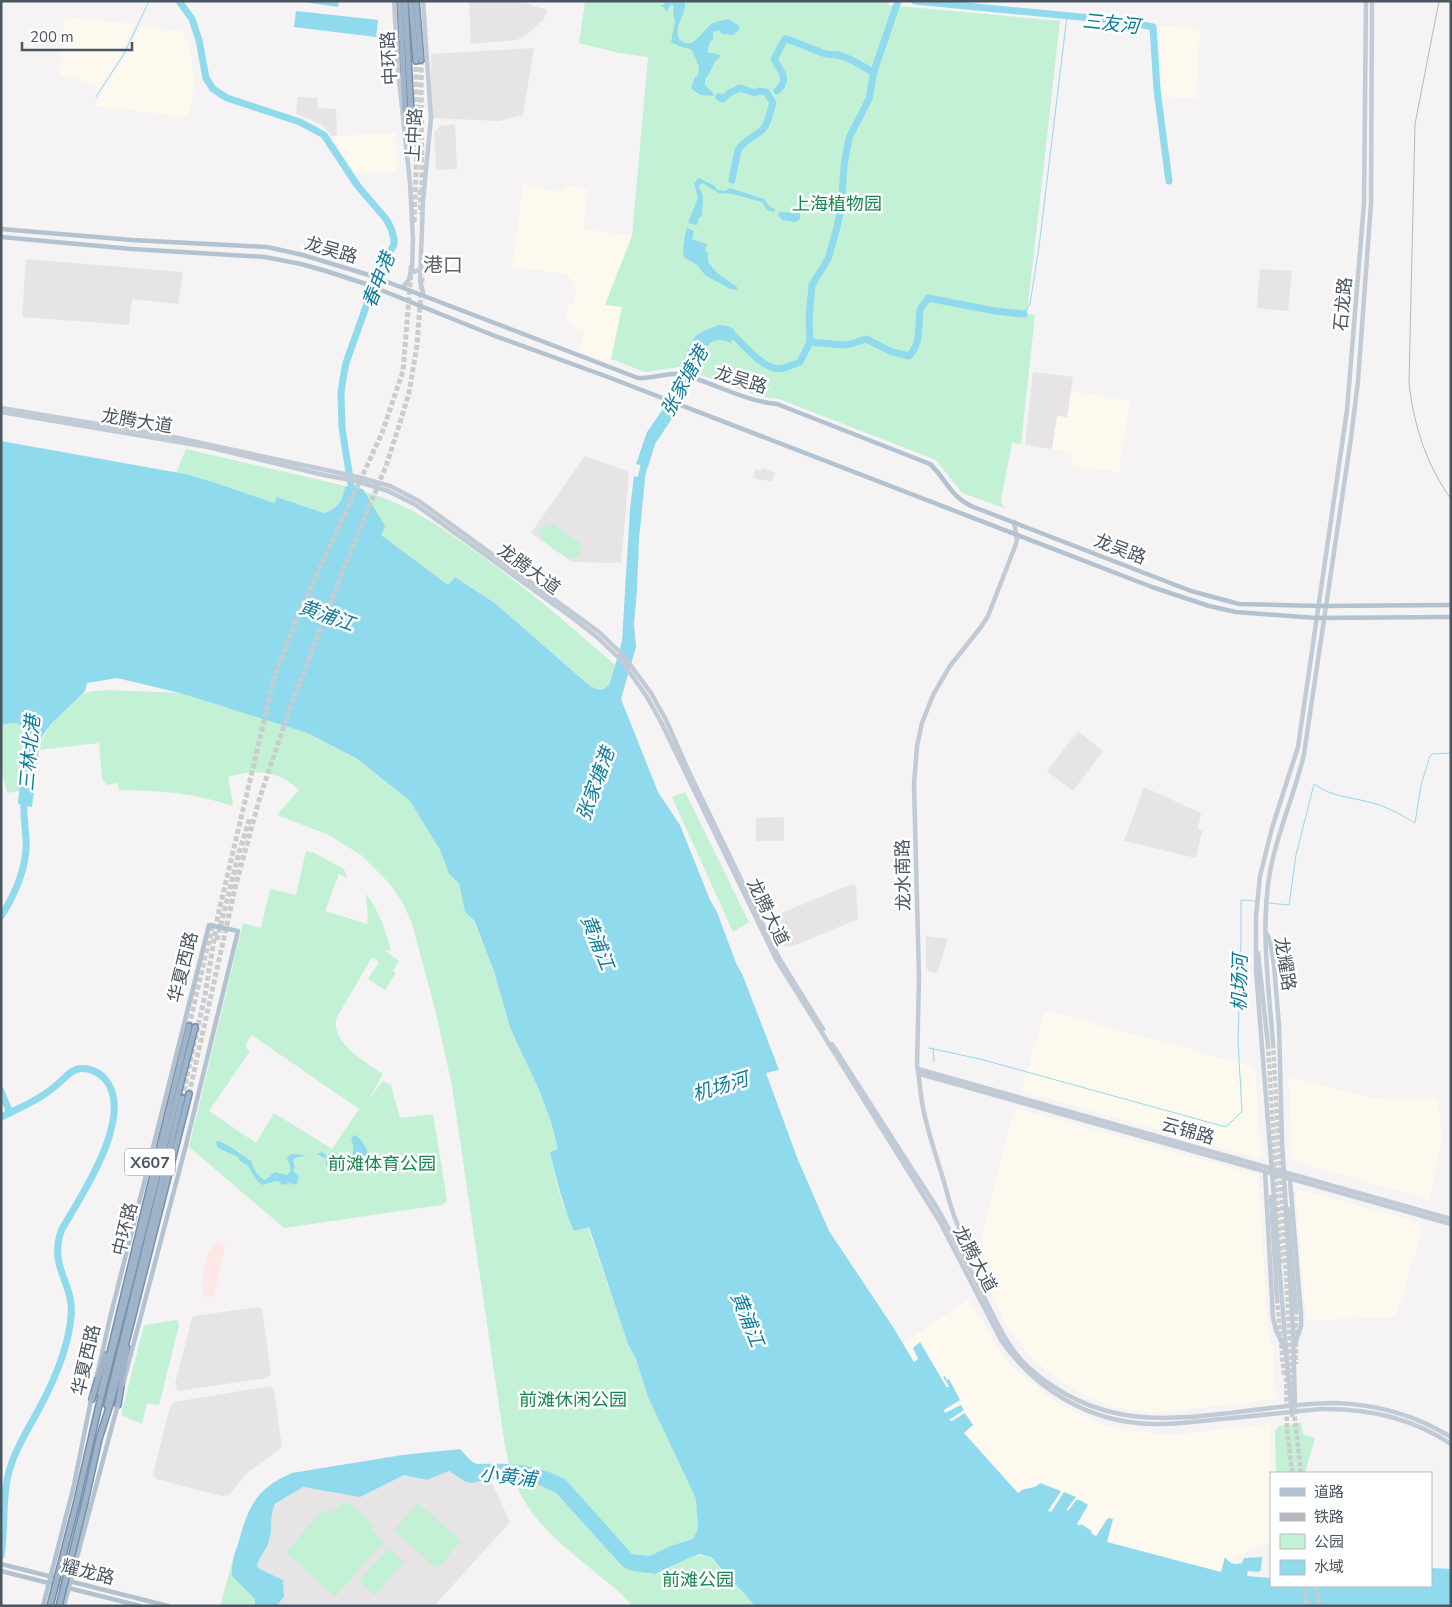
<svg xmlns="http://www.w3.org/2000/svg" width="1452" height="1607" font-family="'Nunito Sans','Noto Sans SC',sans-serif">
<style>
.commercial{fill:#fdf9ef}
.education{fill:#e6e4e5}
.medical{fill:#fce8e6}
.green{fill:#c3f1d5;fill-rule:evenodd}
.water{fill:#90daee}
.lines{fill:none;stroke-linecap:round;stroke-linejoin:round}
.stream{stroke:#90daee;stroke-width:1}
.river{stroke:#90daee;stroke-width:7}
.secondary-tunnel{stroke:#caccce;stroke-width:4.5;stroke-dasharray:4.5 2;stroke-linecap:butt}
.trunk-tunnel{stroke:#caccce;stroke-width:5;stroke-dasharray:5 2.5;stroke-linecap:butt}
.trunk-casing{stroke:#7690ad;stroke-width:8}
.secondary{stroke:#c1cbd6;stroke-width:4.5}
.primary{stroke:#b3c2d1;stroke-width:4.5}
.trunk{stroke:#9fb4c9;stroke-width:5}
.rail{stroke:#b5b8bd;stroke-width:1}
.trunk-bridge-casing{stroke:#7690ad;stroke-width:8;stroke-linecap:butt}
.secondary-bridge{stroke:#c1cbd6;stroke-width:4.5}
.trunk-bridge{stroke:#9fb4c9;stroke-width:5}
.labels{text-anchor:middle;stroke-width:5;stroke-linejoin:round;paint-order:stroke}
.shield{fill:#fff;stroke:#808990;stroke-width:1}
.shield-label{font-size:16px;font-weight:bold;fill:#4a5661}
.street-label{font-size:18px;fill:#4a5661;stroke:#fff}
.park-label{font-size:18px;fill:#17864f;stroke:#fff}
.water-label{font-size:19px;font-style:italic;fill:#0c7c9b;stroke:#fff}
.quarter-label{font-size:20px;fill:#5f6368;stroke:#fff}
</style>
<rect width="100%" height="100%" fill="#f5f3f3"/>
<g class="commercial">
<polygon points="65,17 134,24 121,53 100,89 73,77 59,76"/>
<polygon points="1160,25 1200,29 1196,98 1162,97"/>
<polygon points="142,26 182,31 189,47 195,80 189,117 95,106 103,89"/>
<polygon points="395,133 397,172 355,173 332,136"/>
<polygon points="523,183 535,187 563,192 567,185 581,187 588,191 583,229 632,236 605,304 622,307 610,363 578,351 585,333 569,325 565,319 567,308 574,302 576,284 566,274 512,267"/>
<polygon points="1071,391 1130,401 1119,472 1073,466 1072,453 1052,449 1057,415 1067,416"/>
<polygon points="1045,1010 1255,1067 1261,1159 1021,1091"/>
<polygon points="1288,1076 1367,1097 1393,1100 1438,1099 1442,1142 1429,1200 1291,1160 1292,1136"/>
<polygon points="1015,1108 1258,1175 1268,1331 1273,1347 1276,1399 1182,1410 1156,1412 1124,1410 1091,1399 1071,1387 1046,1370 1026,1351 1007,1327 990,1291 984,1262 982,1233"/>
<polygon points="1298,1189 1418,1222 1422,1229 1398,1311 1394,1316 1388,1318 1306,1320 1296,1195"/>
<polygon points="968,1299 1008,1363 1052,1400 1104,1426 1168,1435 1271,1424 1270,1542 1234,1558 1224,1578 1101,1547 1018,1501 956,1433 895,1349"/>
</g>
<g class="education">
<polygon points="469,1 519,1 547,10 544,19 530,32 517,40 471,44"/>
<polygon points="534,48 523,115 499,121 431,118 431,54"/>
<polygon points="298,97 318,98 317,108 336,109 337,135 332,136 322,125 312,120 296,114"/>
<polygon points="455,124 457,169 436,170 434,133 440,126"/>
<polygon points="26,259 183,272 178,304 132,299 129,325 22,317"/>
<polygon points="1260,269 1292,271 1288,311 1257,308"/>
<polygon points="1033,372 1073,377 1067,417 1057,416 1052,449 1025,445"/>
<polygon points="585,456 627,471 629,474 621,563 572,562 531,533"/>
<polygon points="762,468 775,473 772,482 764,479 763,481 753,478 756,469 761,471"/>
<polygon points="1078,731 1103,751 1073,791 1047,771"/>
<polygon points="1144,787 1201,813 1198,829 1202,831 1196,858 1124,841"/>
<polygon points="784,817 784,841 756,841 756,818"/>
<polygon points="852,884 856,887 858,919 791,947 785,946 779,942 767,919"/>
<polygon points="926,936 948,939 937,973 929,971 926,968"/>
<polygon points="257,1307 262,1309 271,1373 269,1376 267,1378 178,1391 175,1384 192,1318 195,1316"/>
<polygon points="271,1386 274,1392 282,1447 246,1474 229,1495 222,1496 156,1479 153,1474 170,1407 174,1402"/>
<polygon points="449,1471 472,1483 490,1479 510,1522 434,1606 276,1606 284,1597 283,1580 260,1569 257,1566 258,1562 269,1540 272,1509 275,1505 303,1487 360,1497 404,1475 427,1480"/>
</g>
<polygon class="medical" points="218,1240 225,1246 214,1296 204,1297 202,1283 204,1264 208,1254"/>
<g class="green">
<polygon points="585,1 889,1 888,5 1060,21 1027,314 1035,315 1021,444 1012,443 1001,500 1004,508 962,493 936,460 779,399 761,397 680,367 645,372 611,359 622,307 605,305 632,236 648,57 619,53 579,43"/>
<path d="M 186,449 L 345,486 C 343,500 338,509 324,513 L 278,497 L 274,503 L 216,483 L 176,473 Z"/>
<path d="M 365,492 C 407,503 441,527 476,552 C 525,587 570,625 615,665 C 612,679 611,691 594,689 L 496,604 L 455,577 L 448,585 L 380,535 L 374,508 Z"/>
<path d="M 552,524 L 579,542 L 581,548 L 578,556 C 575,558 574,559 570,559 C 565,558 542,541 540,536 C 539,531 542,528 545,525 Z"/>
<path d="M 106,690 L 180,693 L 307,733 L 356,758 L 410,801 L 440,850 L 449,874 L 466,879 L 474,922 L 495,974 L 510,1028 L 540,1092 L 551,1122 L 558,1149 L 550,1152 L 558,1189 L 565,1210 L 588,1227 L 628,1344 L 636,1359 L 648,1397 L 696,1499 L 698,1529 L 693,1539 L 670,1546 L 650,1556 L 632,1554 L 591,1509 L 539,1467 L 509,1464 L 505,1446 L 452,1086 L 436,1013 L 413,927 L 404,905 L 390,884 L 361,855 L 329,835 L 277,815 L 299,790 C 278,770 255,769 228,777 L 233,803 L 232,806 C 195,793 158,790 119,790 L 117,783 L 107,785 L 102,779 L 99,743 L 39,750 C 41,734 68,701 82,694 C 88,691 99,691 106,690 Z"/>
<path d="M 15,722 C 23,725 25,730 26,738 L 20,791 L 7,793 L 1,769 L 1,725 Z"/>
<polygon points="685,792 749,922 733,932 672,797"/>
<path d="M 306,851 L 314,853 L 344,869 L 347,878 L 339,874 L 325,911 L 367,924 C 369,914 366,905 366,894 C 379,910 386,932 391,951 L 384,950 L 399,961 L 393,971 L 396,973 L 385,990 L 368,979 L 379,962 L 372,957 L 336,1019 C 332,1044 365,1061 383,1074 L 368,1100 L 383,1081 L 391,1085 L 400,1118 L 433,1114 L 447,1200 L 445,1203 L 441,1205 L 284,1228 L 189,1147 L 243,923 L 261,928 L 270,889 L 296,895 ZM 252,1035 L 359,1109 L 332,1149 L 274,1113 L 256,1143 L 209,1111 L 250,1051 L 245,1046 Z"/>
<polygon points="177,1320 179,1325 159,1405 147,1403 142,1424 121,1415 144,1325"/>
<polygon points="1301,1423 1303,1434 1315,1438 1305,1473 1276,1473 1275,1431 1279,1426"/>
<path d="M 525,1481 L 535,1483 L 556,1493 L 623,1567 C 632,1570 647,1575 657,1573 C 678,1568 688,1549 711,1558 L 755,1606 L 632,1606 C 624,1595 612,1586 601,1577 C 566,1548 533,1525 515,1482 Z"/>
<polygon points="342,1503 349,1503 374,1526 371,1530 384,1542 335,1597 286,1552 322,1511 333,1511"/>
<polygon points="418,1503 461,1541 437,1569 394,1530"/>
<polygon points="389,1548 404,1562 375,1595 359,1581"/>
<polygon points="235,1552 232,1576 255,1599 255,1606 220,1606"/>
</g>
<g class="water">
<polygon points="297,1 339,1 338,7"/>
<path d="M 664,1 L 685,1 C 686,18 674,22 679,39 C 694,53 701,30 713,23 C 718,21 724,20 729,19 L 739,26 L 739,30 L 733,35 L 722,34 L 719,30 L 713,32 L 713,39 L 710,42 L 707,52 L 720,55 L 720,57 C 713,61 712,72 705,79 L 705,85 L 714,94 L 713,96 L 700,95 L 691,88 L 695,77 L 698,75 L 699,67 L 693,52 L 690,49 L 681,47 L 671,42 L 675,21 L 673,13 L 674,6 L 671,4 L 666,12 L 664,7 L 661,7 L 662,5 L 664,5 Z"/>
<polygon points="296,11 378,20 376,37 294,27"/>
<polygon points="699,178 715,186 717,190 725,191 730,188 764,199 770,207 775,209 774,212 767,210 762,202 732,194 719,193 702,183 699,186 703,197 702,216 699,218 697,225 688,223 698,198 694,183"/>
<polygon points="779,212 800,213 800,219 796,222 782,220 778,215"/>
<path d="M 687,228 L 694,231 L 692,239 L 707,244 L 705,251 L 708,253 L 708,262 L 717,273 L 737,287 L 737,290 L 730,289 L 705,275 L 697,265 L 684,257 C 682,253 685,232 687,228 Z"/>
<path d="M 719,325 L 728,326 L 735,330 L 731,343 C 726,341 721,339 716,340 C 699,345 689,384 683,399 L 675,396 L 679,387 L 676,386 C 681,372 687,344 697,335 C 704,330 711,328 719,325 Z"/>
<polygon points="665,406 677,411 655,444 648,467 636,464 647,432"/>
<path d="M 1,441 L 185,474 L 216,483 L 274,503 L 277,497 L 324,513 C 338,509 343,500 345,486 L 363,489 L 385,526 L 381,535 L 448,585 L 455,577 L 496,604 L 582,679 C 591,687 601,696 610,683 L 622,641 L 630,509 L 634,476 L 645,479 L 639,539 L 637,589 L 634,624 L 636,647 L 621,699 L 658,792 L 680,825 L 710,900 L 717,912 L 736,963 L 743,976 L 779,1070 L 766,1073 L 798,1160 L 829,1231 L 893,1327 L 914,1362 L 918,1359 L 913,1348 L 920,1342 L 947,1388 L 949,1386 L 943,1377 L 945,1376 L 947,1380 L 949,1379 L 960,1400 L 944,1410 L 945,1413 L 961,1405 L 964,1410 L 949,1420 L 952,1421 L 965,1413 L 973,1425 L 964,1433 L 1018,1493 C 1028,1485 1032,1491 1040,1483 L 1061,1491 L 1048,1511 L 1051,1512 L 1064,1492 L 1076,1497 L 1067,1509 L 1068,1511 L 1076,1500 L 1080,1500 L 1088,1505 L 1077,1524 L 1080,1526 L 1081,1524 L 1092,1531 L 1091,1533 L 1096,1536 L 1108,1518 L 1113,1519 L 1107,1542 L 1221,1572 L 1225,1557 C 1230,1564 1234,1565 1242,1563 L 1244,1558 L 1262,1557 L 1261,1570 L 1258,1572 L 1248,1571 L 1247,1576 L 1271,1578 L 1271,1586 L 1431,1586 L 1431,1568 L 1451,1569 L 1451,1606 L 755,1606 L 711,1557 L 700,1554 L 689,1558 L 655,1574 L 633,1571 L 623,1567 L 556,1493 L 535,1483 L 525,1481 L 490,1479 L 472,1483 L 466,1482 L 449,1471 L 427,1480 L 404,1475 L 360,1497 L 303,1487 L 275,1504 C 269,1516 273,1529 269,1540 C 267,1550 259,1556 257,1566 L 260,1569 L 283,1580 L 284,1597 L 276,1606 L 255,1606 L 255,1599 L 232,1576 C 231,1564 235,1552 239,1541 C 248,1506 257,1488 292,1473 L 402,1455 L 460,1449 L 471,1461 L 477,1464 C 510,1463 537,1463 566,1480 L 632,1554 L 650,1556 L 670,1546 L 693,1539 L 698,1529 L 696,1499 L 648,1397 L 636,1359 L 628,1344 L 589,1227 L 574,1231 C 563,1205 556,1179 550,1152 L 558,1149 L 551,1122 L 540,1092 L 510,1028 L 495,974 L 474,920 L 465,912 L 459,883 L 449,874 L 440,850 L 410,801 L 356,758 L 307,733 L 180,693 L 117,678 L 87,683 L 85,691 L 52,723 L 43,735 L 40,741 L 32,807 L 18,804 L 25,731 C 18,720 13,722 1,725 Z"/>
<path d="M 354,1135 C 363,1138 366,1150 371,1158 L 370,1161 C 358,1167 339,1173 327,1166 L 325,1158 L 317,1154 L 322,1152 C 327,1155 333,1160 340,1161 C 355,1164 355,1148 351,1139 Z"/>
<path d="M 219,1141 C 231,1146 240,1154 251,1161 C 254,1169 257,1176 265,1180 L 275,1172 L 287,1175 C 293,1171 290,1164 287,1159 L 290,1154 L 307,1155 L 295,1158 L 293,1160 L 295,1167 L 293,1170 L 299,1177 L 297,1183 L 293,1185 L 290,1183 L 282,1185 L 280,1182 L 276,1181 L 263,1185 L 258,1182 L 248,1166 L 240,1161 L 238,1157 L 218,1148 L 216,1142 Z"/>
</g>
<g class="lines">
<g class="stream">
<polyline points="96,97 124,54 149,1"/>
<polyline points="1024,314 1030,304 1039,247 1067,16"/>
<path d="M 1269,903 L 1289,905 L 1296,855 L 1314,784 C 1333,798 1354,797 1376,804 C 1390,808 1403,816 1415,823 L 1421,785 L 1430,756 L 1432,754 L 1451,753"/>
<polyline points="929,1048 980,1059 1226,1127 1242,1111 1238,1042 1241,940 1241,900 1255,901"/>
<polyline points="933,1048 934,1062"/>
</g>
<g class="river">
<polyline points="179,1 192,19 199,40 206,78 213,89 227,98 300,122 324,135 357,185 386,219 391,228 394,239 394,245 382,264 368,301 346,363 343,379 341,393 342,428 353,497"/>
<polyline points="915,1 1122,21 1153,27 1157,90 1169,181"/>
<path d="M 777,91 C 790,79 781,72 774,59 L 785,39 C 799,42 812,50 826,54 C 830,55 834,54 838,55 C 850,58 863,66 874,73"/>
<path d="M 719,97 L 723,99 L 729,93 L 740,88 L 755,93 L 759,91 L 766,92 L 773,103 C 770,111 769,122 763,129 C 755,137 743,141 738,150 L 732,180"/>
<path d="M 726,334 L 732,334 C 744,345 757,362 773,368 C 781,371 792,365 800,362 L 810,342 L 809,319 L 812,285 L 828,259 L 836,231 L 841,209 L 844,166 L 849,138 L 869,99 L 874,71 L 898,1"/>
<path d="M 810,342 L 842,345 L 851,344 L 866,339 L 892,352 L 909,356 C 921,344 918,327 920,311 C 921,306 926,302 928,298 L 995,311 L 1024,314"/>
<polyline points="666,415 682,391"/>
<polyline points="639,487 646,458"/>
<path d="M 1,916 C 15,895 28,865 26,839 C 25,825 23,812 24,797"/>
<polyline points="1,1091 10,1113"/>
<path d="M 1,1117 C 22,1107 43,1098 60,1082 C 66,1077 70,1071 78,1069 C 88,1067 99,1072 105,1079 C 136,1115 81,1196 62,1229 C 47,1267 75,1283 71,1317 C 68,1349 55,1379 40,1407 C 30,1426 18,1444 11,1465 C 1,1494 6,1525 1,1556"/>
</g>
<g class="secondary-tunnel">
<polyline points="1273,1044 1293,1400"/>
<polyline points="1268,1045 1281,1265"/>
<polyline points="1277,1299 1284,1375"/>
<polyline points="1296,1310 1296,1364"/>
<polyline points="1286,1371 1287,1430 1292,1473"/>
<polyline points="1294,1410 1301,1473"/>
<polyline points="1304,1586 1307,1606"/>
<polyline points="1316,1586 1319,1606"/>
</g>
<g class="trunk-tunnel">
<polyline points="421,60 422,192"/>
<polyline points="411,113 414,140"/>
<polyline points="405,114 407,133"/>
<polyline points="420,190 421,214"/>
<polyline points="414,222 417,149 416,61"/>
<polyline points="217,940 240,849 250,818"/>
<polyline points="189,1026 213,923"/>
<polyline points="189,1094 236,884 260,797 290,708 344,568 386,466 398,429 409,393 417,345 423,266"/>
<polyline points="182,1098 205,995 218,915 275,675 297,618 382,433 403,371 411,273"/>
</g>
<g class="trunk-casing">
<g id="trunk">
<polyline points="400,1 405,114"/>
<polyline points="405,1 411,113"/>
<polyline points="411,1 416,61"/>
<polyline points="416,1 421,60"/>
<polyline points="100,1394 189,1026"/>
<polyline points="92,1399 105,1355"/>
<polyline points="107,1405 182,1098"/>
<polyline points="118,1405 127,1348"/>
<polyline points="77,1501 98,1409 195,1027"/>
<polyline points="85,1502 99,1439 112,1398 189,1094"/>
</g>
</g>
<g class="secondary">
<polyline points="394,1 398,70 410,183 413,239 412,270 414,272 421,269"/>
<polyline points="423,1 431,118 423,201 420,281 424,296"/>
<path d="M 402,287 C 410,282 410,276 411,267"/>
<polyline points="1,408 164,435 326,470"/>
<polyline points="1,412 208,447 324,475"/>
<polyline points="390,486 419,501 599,632 623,655 651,693 666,720 689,772 779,958 823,1029"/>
<path d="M 388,491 L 416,505 L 574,619 L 597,637 L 621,660 L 647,697 L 661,722 L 776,959 L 940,1222 L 1001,1340 C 1036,1391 1091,1423 1154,1424 C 1177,1425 1199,1421 1222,1419 C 1255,1416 1287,1412 1320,1409 C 1366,1408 1412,1418 1451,1444"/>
<polyline points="1267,934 1270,941 1274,965 1279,1026 1282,1142 1293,1330 1295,1407"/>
<polyline points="1258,953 1268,1045"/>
<path d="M 832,1044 C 858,1085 884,1125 910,1166 C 922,1185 935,1203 945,1222 C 959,1248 972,1273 985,1299 C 997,1323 1009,1350 1029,1368 C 1108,1438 1186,1417 1280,1407 C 1298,1405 1316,1403 1334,1403 C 1375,1404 1415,1415 1451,1437"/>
<path d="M 1273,1044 C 1269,988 1260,928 1270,872 C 1277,832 1295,794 1304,754 L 1351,438 L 1358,381 L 1371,203 L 1372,1"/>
<polyline points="918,1069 1451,1219"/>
<polyline points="920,1074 1451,1224"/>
<polyline points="1265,1171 1273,1318 1276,1330 1286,1351 1292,1415"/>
<polyline points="1290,1179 1291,1194"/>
<polyline points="1291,1192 1301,1314 1301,1326 1295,1344"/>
<polyline points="1271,1197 1277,1299"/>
<polyline points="1288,1209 1296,1310"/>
<path d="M 968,1243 C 955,1226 950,1203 944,1182 C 937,1158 928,1133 923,1108 C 920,1094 920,1080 917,1066 L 919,977 L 914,784 L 917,746 L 922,723 L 933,695 L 950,666 L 981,627 L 988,616 L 1016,544 L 1017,539 L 1014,522"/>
<polyline points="1286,1351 1256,970 1256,916 1260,876 1272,828 1298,747 1347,410 1364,203 1366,1"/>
</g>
<g class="primary">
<path d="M 1,229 L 132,240 L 267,247 L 303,255 L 369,275 L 424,296 L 638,378 C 650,379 672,372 680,374 C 713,382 743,401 777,404 L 930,464 C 946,479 950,496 971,506 L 1191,591 L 1239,604 L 1318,606 L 1451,605"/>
<polyline points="1,237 132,249 265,257 301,264 326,271 366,284 495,336 608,377 1152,587 1209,606 1236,612 1316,618 1451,617"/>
<polyline points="97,1376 110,1318 209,925 238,931 185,1149 123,1384"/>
<polyline points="1,1564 168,1606"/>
<polyline points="1,1571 140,1606"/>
<polyline points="43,1606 74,1485 92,1395"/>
<polyline points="64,1606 118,1404"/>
</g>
<use href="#trunk" class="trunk"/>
<path class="rail" d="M 1439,1 L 1415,124 L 1409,383 C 1414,426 1426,464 1451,499"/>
<g class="trunk-bridge-casing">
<g id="trunk-bridge">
<polyline points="50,1606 77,1501"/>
<polyline points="59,1606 85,1502"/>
</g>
</g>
<g class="secondary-bridge">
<polyline points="326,470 358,477 390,486"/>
<polyline points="324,475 356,481 388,491"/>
</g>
<use href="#trunk-bridge" class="trunk-bridge"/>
</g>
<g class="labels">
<rect class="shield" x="125" y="1148.5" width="50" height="27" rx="4"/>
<g class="shield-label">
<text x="150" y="1168">X607</text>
</g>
<g class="street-label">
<text transform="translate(389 58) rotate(-93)" y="6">中环路</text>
<text transform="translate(414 135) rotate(-87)" y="6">上中路</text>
<text transform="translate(331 250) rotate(16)" y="6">龙吴路</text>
<text transform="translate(1343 304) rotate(-85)" y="6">石龙路</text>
<text transform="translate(741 380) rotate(17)" y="6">龙吴路</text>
<text transform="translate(137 421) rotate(9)" y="6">龙腾大道</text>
<text transform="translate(1120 549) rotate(21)" y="6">龙吴路</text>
<text transform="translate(529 569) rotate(36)" y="6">龙腾大道</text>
<text transform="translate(903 875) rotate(-91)" y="6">龙水南路</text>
<text transform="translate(768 912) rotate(64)" y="6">龙腾大道</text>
<text transform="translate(1285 964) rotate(81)" y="6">龙耀路</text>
<text transform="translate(183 967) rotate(-76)" y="6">华夏西路</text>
<text transform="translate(1188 1131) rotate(16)" y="6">云锦路</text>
<text transform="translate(125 1229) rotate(-76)" y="6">中环路</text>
<text transform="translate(975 1259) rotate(62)" y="6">龙腾大道</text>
<text transform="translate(86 1360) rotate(-77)" y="6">华夏西路</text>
<text transform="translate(88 1572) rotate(14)" y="6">耀龙路</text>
</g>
<g class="park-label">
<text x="837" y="210">上海植物园</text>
<text x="382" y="1170">前滩体育公园</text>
<text x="573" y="1406">前滩休闲公园</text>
<text x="698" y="1586">前滩公园</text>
</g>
<g class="water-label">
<text transform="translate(1111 23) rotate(6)" y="7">三友河</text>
<text transform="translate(378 280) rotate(-69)" y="7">春申港</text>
<text transform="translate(684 381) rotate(-61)" y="7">张家塘港</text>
<text transform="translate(327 615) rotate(19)" y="7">黄浦江</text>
<text transform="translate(29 753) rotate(-85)" y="7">三林北港</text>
<text transform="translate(595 784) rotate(-70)" y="7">张家塘港</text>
<text transform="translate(598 942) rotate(68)" y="7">黄浦江</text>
<text transform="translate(1239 983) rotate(-89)" y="7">机场河</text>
<text transform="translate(720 1086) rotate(-17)" y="7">机场河</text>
<text transform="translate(748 1319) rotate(68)" y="7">黄浦江</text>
<text transform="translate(508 1476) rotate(6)" y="7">小黄浦</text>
</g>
<g class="quarter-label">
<text x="443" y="272">港口</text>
</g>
</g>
<rect width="1452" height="1607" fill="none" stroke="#4a5661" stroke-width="5"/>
<rect x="1270" y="1472" width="162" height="115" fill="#ffffff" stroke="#b7bbc0"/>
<rect x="1280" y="1488" width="25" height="8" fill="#b3c2d1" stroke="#b7bbc0"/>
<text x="1314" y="1497" font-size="15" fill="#4a5661">道路</text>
<rect x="1280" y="1513" width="25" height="8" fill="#b5b8bd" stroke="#b7bbc0"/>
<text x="1314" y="1522" font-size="15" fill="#4a5661">铁路</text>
<rect x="1280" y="1534" width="25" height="15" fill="#c3f1d5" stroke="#b7bbc0"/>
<text x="1314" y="1547" font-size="15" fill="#4a5661">公园</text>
<rect x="1280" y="1560" width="25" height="15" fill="#90daee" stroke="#b7bbc0"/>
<text x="1314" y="1572" font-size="15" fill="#4a5661">水域</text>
<path d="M22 42v8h110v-8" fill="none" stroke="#4a5661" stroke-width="2.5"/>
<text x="30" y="42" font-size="15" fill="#4a5661" stroke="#ffffff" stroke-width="4" paint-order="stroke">200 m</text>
</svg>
